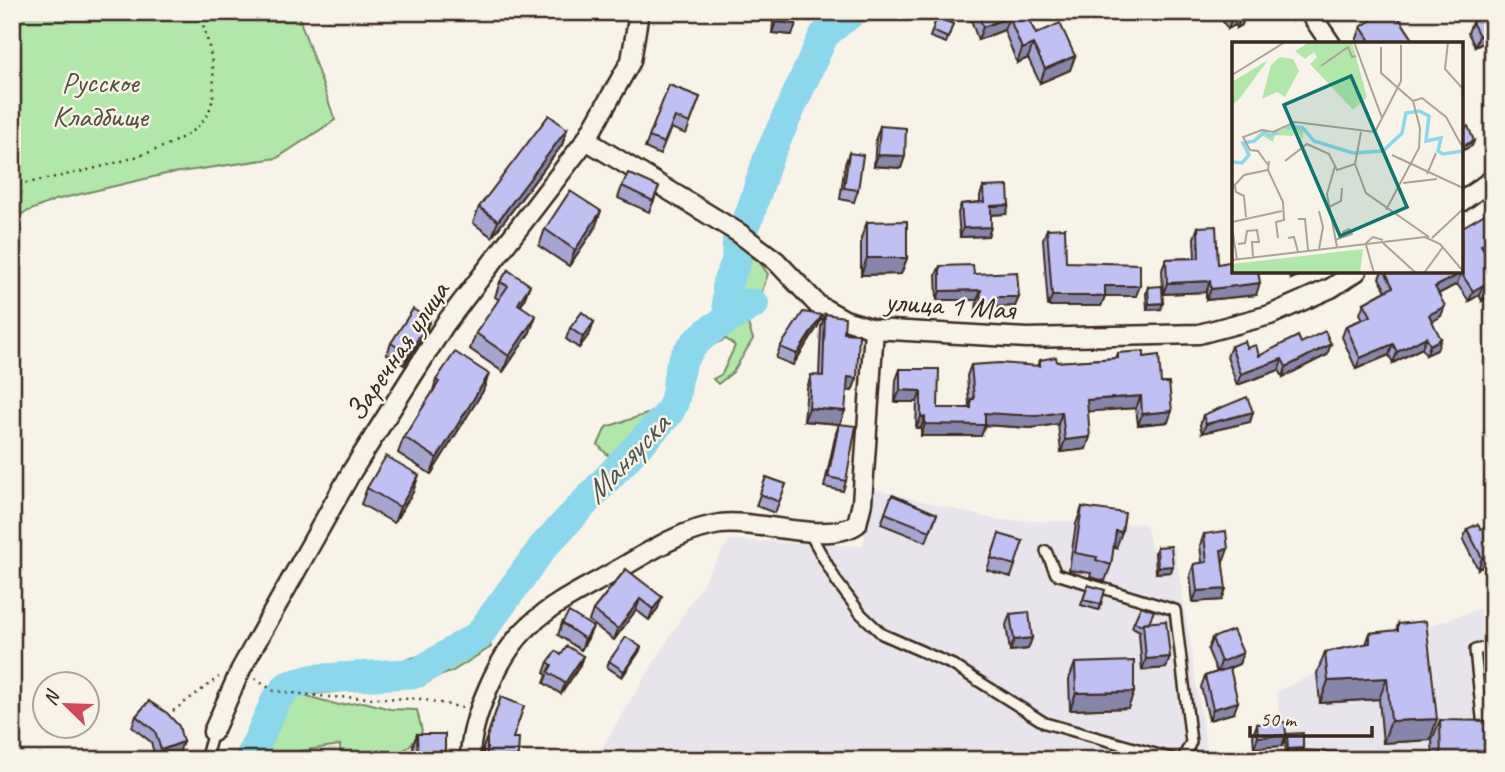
<svg xmlns="http://www.w3.org/2000/svg" width="1505" height="772" font-family="Caveat,sans-serif">
<style>
.built{fill:#e7e4eb}
.green{fill:#b1e8aa;stroke:#768964;stroke-width:2}
.lines{fill:none;stroke-linecap:round;stroke-linejoin:round}
.river{stroke:#8bd7eb;stroke-width:30}
.lane-casing{stroke:#3b2a1e;stroke-width:14}
.street-casing{stroke:#3b2a1e;stroke-width:23}
.path{stroke:#3b2a1e;stroke-width:2.5;stroke-dasharray:2 5;stroke-linecap:butt}
.lane{stroke:#f7f3e8;stroke-width:9}
.street{stroke:#f7f3e8;stroke-width:18}
.wall{fill:#a6a5d0;stroke:#3b2a1e;stroke-width:2}
.shaded-wall{fill:#8786a9;stroke:#3b2a1e;stroke-width:2}
.building{fill:#c1c0f2;stroke:#3b2a1e;stroke-width:2}
.labels{text-anchor:middle;stroke-width:5;stroke-linejoin:round;paint-order:stroke}
.park-label{font-size:30px;fill:#53503a;stroke:#f7f3e8}
.street-label{font-size:30px;fill:#3b2a1e;stroke:#f7f3e8}
.water-label{font-size:32px;font-style:italic;fill:#4f5551;stroke:#f7f3e8}
.inset-river{fill:none;stroke:#8bd7eb;stroke-width:3.5}
.inset-road{fill:none;stroke:#aca397;stroke-width:2}
.view{fill:#0f766e;fill-opacity:0.15;stroke:#0f766e;stroke-width:3.5}
.inset-edge{fill:none;stroke:#3b2a1e;stroke-width:3.5}
</style>
<rect width="100%" height="100%" fill="#f7f3e8"/>
<filter id="ink" filterUnits="userSpaceOnUse"><feTurbulence type="fractalNoise" baseFrequency=".0143" numOctaves="2"/><feDisplacementMap in="SourceGraphic" scale="14" xChannelSelector="R" yChannelSelector="G"/><feConvolveMatrix kernelMatrix="1 2 1 2 8 2 1 2 1" color-interpolation-filters="sRGB"/></filter>
<g filter="url(#ink)">
<g class="built">
<polygon points="870,488 997,520 1146,524 1152,552 1175,548 1206,746 1196,760 598,760 598,754 729,540 863,546"/>
<polygon points="1493,604 1493,760 1282,760 1277,691 1395,638"/>
</g>
<g class="green">
<polygon points="12,12 297,12 335,120 277,158 166,174 55,200 12,218"/>
<polygon points="745,255 757,259 768,274 758,303 747,321 753,339 733,372 718,384 713,379 722,374 735,346 726,339 707,347 742,314 744,301 732,306 730,291"/>
<polygon points="647,414 659,430 648,451 622,470 598,445 606,427"/>
<path d="M 487,631 L 491,647 L 451,672 L 415,684 L 303,695 L 339,705 L 364,702 L 390,709 L 417,710 L 422,731 C 394,768 383,760 340,760 L 340,745 L 300,751 L 300,760 L 244,760 L 264,715 L 300,679 L 334,668 L 369,671 L 455,645 Z"/>
</g>
<g class="lines">
<path class="river" d="M 249,760 L 276,700 L 288,686 L 313,679 L 417,673 L 479,635 L 543,547 L 667,415 C 679,399 675,386 680,368 C 688,337 729,319 754,304 L 727,303 L 727,283 L 736,262 L 737,241 L 750,214 L 768,158 L 823,37 C 831,26 842,22 852,12"/>
<g class="lane-casing">
<g id="lane">
<polyline points="809,532 837,582 861,614 882,634 953,665 1045,723 1177,760"/>
<polyline points="1046,551 1056,574 1175,610 1191,742 1182,760"/>
<polyline points="1493,646 1475,650 1483,727 1493,728"/>
<polyline points="205,760 213,732"/>
</g>
</g>
<g class="street-casing">
<g id="street">
<polyline points="1309,12 1331,44"/>
<polyline points="586,140 739,233 776,261 818,305 845,320 874,329 1027,338 1199,334 1270,315 1331,288 1357,271"/>
<polyline points="1461,202 1493,179"/>
<polyline points="213,732 241,669 352,471 445,324 586,140 631,61 639,12"/>
<path d="M 470,760 C 470,719 499,653 529,626 C 554,602 589,587 619,569 C 652,550 682,530 720,524 C 759,519 826,545 857,524 L 862,503 L 874,329"/>
</g>
</g>
<g class="path">
<path d="M 12,186 C 59,176 181,156 206,117 C 223,90 208,39 199,12"/>
<polyline points="255,679 274,691 329,697 421,699 464,708"/>
<polyline points="173,711 219,677"/>
<polyline points="1096,751 1099,760"/>
</g>
<use href="#lane" class="lane"/>
<use href="#street" class="street"/>
</g>
<g class="wall">
<polygon points="774,12 797,12 792,35 772,33"/>
<polygon points="972,12 1025,12 1036,34 1075,56 1070,70 1040,83 1028,58 1017,63 1004,30 978,40 970,17"/>
<polygon points="1216,12 1244,12 1242,25 1237,28 1235,25 1228,29"/>
<polygon points="1377,12 1395,12 1416,44 1358,44 1356,41 1361,27 1379,15"/>
<polygon points="937,17 953,24 946,43 930,37"/>
<polygon points="1472,22 1493,27 1493,31 1489,40 1475,47 1468,33"/>
<polygon points="1493,71 1493,87 1488,77 1490,72"/>
<polygon points="669,85 700,97 686,134 671,128 660,155 645,148"/>
<polygon points="880,126 905,156 901,168 874,166 876,138"/>
<polygon points="567,129 562,145 492,237 473,223 479,207"/>
<polygon points="849,153 858,190 854,202 840,199 845,164"/>
<polygon points="622,186 655,198 649,212 618,198"/>
<polygon points="983,187 1006,214 991,215 991,227 988,236 960,237 958,213 961,204 980,202 980,196"/>
<polygon points="1493,215 1493,247 1485,251 1493,265 1493,295 1482,301 1479,295 1469,301 1457,284 1438,294 1441,316 1432,322 1437,350 1426,355 1422,348 1393,363 1389,355 1356,369 1342,337 1346,326 1363,319 1360,314 1364,303 1386,291 1379,278 1382,271 1461,271"/>
<polygon points="867,222 907,258 901,274 861,275 861,238"/>
<polygon points="1198,227 1218,264 1256,295 1206,300 1206,292 1163,294 1162,270 1166,259 1195,258 1194,238"/>
<polygon points="595,228 569,266 539,246 545,229"/>
<polygon points="1047,229 1066,262 1136,296 1105,296 1101,306 1048,306 1043,239"/>
<polygon points="940,266 974,274 1019,297 1015,306 991,307 989,312 976,311 977,300 937,300 936,275"/>
<polygon points="508,270 524,300 521,306 530,332 503,372 470,349 476,333 499,300 495,297 500,282"/>
<polygon points="1288,271 1310,271 1291,279"/>
<polygon points="1148,287 1161,309 1147,310 1146,293"/>
<polygon points="825,314 844,333 857,378 852,391 847,390 840,424 846,481 843,491 824,487 836,433 839,424 804,421 807,388 811,375 819,376 821,327"/>
<polygon points="822,315 818,326 793,365 776,358 780,347"/>
<polygon points="594,322 590,333 579,348 566,339 570,328"/>
<polygon points="426,331 404,365 387,354 391,343"/>
<polygon points="1301,343 1327,355 1283,377 1279,370 1237,385 1227,357 1231,346 1247,348 1259,356"/>
<polygon points="1118,353 1144,357 1161,383 1168,422 1138,425 1136,408 1088,411 1086,449 1061,452 1058,424 1031,428 985,425 981,436 921,436 921,428 916,428 917,402 895,402 896,380 900,369 938,408 968,408 969,405 967,376 971,365 1037,366 1040,360 1057,362 1116,358"/>
<polygon points="436,380 483,391 431,474 398,453 404,437 432,394"/>
<polygon points="1253,412 1250,422 1202,433 1200,425 1203,415"/>
<polygon points="766,477 786,484 775,513 756,506"/>
<polygon points="367,488 413,492 394,523 361,504"/>
<polygon points="892,495 937,514 926,542 881,524"/>
<polygon points="1082,507 1116,548 1113,548 1111,565 1105,581 1090,577 1091,573 1069,570 1076,524"/>
<polygon points="1467,529 1481,529 1493,562 1478,569 1463,540"/>
<polygon points="999,534 1015,565 1011,577 987,570"/>
<polygon points="1204,534 1224,560 1223,561 1222,600 1193,602 1190,575 1194,564 1202,563 1200,545"/>
<polygon points="1157,547 1171,572 1156,573 1155,552"/>
<polygon points="626,569 658,608 649,620 636,610 614,640 589,621 593,610"/>
<polygon points="1088,585 1101,604 1099,610 1081,605"/>
<polygon points="1010,614 1032,638 1028,649 1010,651 1006,625"/>
<polygon points="1134,622 1149,622 1170,657 1166,668 1142,670 1139,634 1140,631 1132,627"/>
<polygon points="562,623 588,638 581,650 558,635"/>
<polygon points="1398,624 1430,740 1383,743 1379,699 1320,703 1317,673 1325,652 1366,644 1370,633 1396,631"/>
<polygon points="1212,638 1243,653 1239,664 1225,670 1234,713 1209,720 1201,687 1205,676 1217,672 1208,650"/>
<polygon points="639,652 622,677 607,667 609,661"/>
<polygon points="561,655 583,656 579,667 561,694 544,683 547,675 544,673 548,662"/>
<polygon points="1075,663 1134,692 1128,708 1070,710 1069,679"/>
<polygon points="501,697 513,738 517,760 483,760 483,748"/>
<polygon points="149,701 179,753 161,760 156,760 151,742 132,727 136,716"/>
<polygon points="1440,720 1493,760 1433,760 1432,740"/>
<polygon points="1257,724 1282,746 1254,748 1253,735"/>
<polygon points="417,734 445,760 414,760 413,745"/>
<polygon points="1287,734 1302,751 1341,760 1293,760 1295,754 1286,754 1285,740"/>
</g>
<g class="shaded-wall">
<polygon points="671,12 690,12 688,16 670,17"/>
<polygon points="1238,15 1235,25 1228,29 1231,19"/>
<polygon points="1245,15 1242,25 1237,28 1240,18"/>
<polygon points="1009,17 1004,30 978,40 983,27"/>
<polygon points="776,22 796,24 792,35 772,33"/>
<polygon points="1493,29 1489,40 1475,47 1479,36"/>
<polygon points="1033,44 1028,58 1017,63 1022,49"/>
<polygon points="1075,56 1070,70 1040,83 1045,69"/>
<polygon points="567,129 562,145 492,237 498,221"/>
<polygon points="1474,141 1472,146 1461,151 1463,146"/>
<polygon points="878,155 905,156 901,168 874,166"/>
<polygon points="1009,205 1006,214 988,215 991,206"/>
<polygon points="601,211 595,228 569,266 575,250"/>
<polygon points="991,227 988,236 960,237 963,228"/>
<polygon points="1493,238 1493,247 1477,255 1481,245"/>
<polygon points="867,258 907,258 901,274 861,275"/>
<polygon points="1294,271 1310,271 1291,279"/>
<polygon points="1461,273 1457,284 1431,298 1435,287"/>
<polygon points="1210,281 1206,292 1163,294 1167,283"/>
<polygon points="1260,283 1256,295 1206,300 1211,289"/>
<polygon points="530,285 524,300 512,319 518,304"/>
<polygon points="1483,285 1479,295 1469,301 1473,291"/>
<polygon points="1105,286 1140,286 1136,296 1105,296 1101,306 1048,306 1052,296"/>
<polygon points="1493,287 1493,295 1482,301 1486,290"/>
<polygon points="981,290 977,300 937,300 940,291"/>
<polygon points="993,297 1019,297 1015,306 991,307 989,312 976,311 980,302"/>
<polygon points="1163,303 1161,309 1147,310 1149,304"/>
<polygon points="1445,306 1441,316 1425,325 1429,315"/>
<polygon points="822,315 818,326 793,365 797,354"/>
<polygon points="536,316 530,332 503,372 509,356"/>
<polygon points="430,320 426,331 404,365 408,354"/>
<polygon points="594,322 590,333 579,348 583,337"/>
<polygon points="1426,337 1422,348 1393,363 1397,352"/>
<polygon points="1441,339 1437,350 1426,355 1430,345"/>
<polygon points="1331,344 1327,355 1283,377 1286,367"/>
<polygon points="1393,344 1389,355 1356,369 1360,358"/>
<polygon points="1282,359 1279,370 1237,385 1241,374"/>
<polygon points="489,374 483,391 431,474 437,458"/>
<polygon points="848,377 857,378 852,391 844,390"/>
<polygon points="900,390 921,391 917,402 895,402"/>
<polygon points="1141,396 1136,408 1083,412 1087,400"/>
<polygon points="809,408 845,411 840,424 804,421"/>
<polygon points="1172,411 1168,422 1138,425 1142,414"/>
<polygon points="1062,412 1058,424 1031,428 985,425 981,436 921,436 925,424 985,413"/>
<polygon points="1253,412 1250,422 1202,433 1206,424"/>
<polygon points="921,417 925,417 921,428 916,428"/>
<polygon points="1090,437 1086,449 1061,452 1065,440"/>
<polygon points="419,475 413,492 394,523 400,507"/>
<polygon points="1116,531 1122,532 1116,548 1110,547"/>
<polygon points="1228,549 1224,560 1217,561 1221,550"/>
<polygon points="1493,553 1493,562 1478,569 1482,558"/>
<polygon points="1173,566 1171,572 1156,573 1158,567"/>
<polygon points="1226,589 1222,600 1193,602 1197,591"/>
<polygon points="662,597 658,608 649,620 653,609"/>
<polygon points="640,599 636,610 614,640 618,629"/>
<polygon points="593,627 588,638 581,650 585,639"/>
<polygon points="1032,638 1028,649 1010,651 1014,640"/>
<polygon points="641,647 639,652 622,677 624,671"/>
<polygon points="1243,653 1239,664 1217,673 1221,662"/>
<polygon points="583,656 579,667 561,694 565,683"/>
<polygon points="1170,657 1166,668 1142,670 1146,659"/>
<polygon points="1387,678 1379,699 1320,703 1328,681"/>
<polygon points="1134,692 1128,708 1070,710 1076,693"/>
<polygon points="1238,702 1234,713 1209,720 1213,709"/>
<polygon points="1437,719 1430,740 1383,743 1391,721"/>
<polygon points="1286,735 1282,746 1254,748 1258,737"/>
<polygon points="183,742 179,753 161,760 157,760 161,750"/>
<polygon points="1303,748 1301,753 1296,750 1295,754 1286,754 1288,749"/>
<polygon points="487,756 518,756 517,760 486,760"/>
</g>
<g class="building">
<polygon points="777,12 797,12 796,24 776,22"/>
<polygon points="978,12 1025,12 1036,34 1060,23 1075,56 1045,69 1033,44 1022,49 1009,17 983,27"/>
<polygon points="1226,12 1244,12 1245,15 1240,18 1238,15 1231,19"/>
<polygon points="1383,12 1395,12 1416,44 1372,44 1361,27"/>
<polygon points="1487,15 1493,29 1479,36 1472,22"/>
<polygon points="937,17 953,24 948,38 932,31"/>
<polygon points="669,85 700,97 690,123 675,117 664,143 649,137"/>
<polygon points="549,115 567,129 498,221 479,207"/>
<polygon points="880,126 906,128 905,156 878,155"/>
<polygon points="1468,126 1474,141 1463,146 1461,142 1461,129"/>
<polygon points="849,153 863,155 858,190 844,188"/>
<polygon points="628,173 659,187 653,201 622,186"/>
<polygon points="1008,186 1009,205 991,206 991,227 963,228 961,204 984,202 983,187"/>
<polygon points="570,191 601,211 575,250 545,229"/>
<polygon points="1490,211 1493,215 1493,238 1481,245 1493,265 1493,287 1486,290 1483,285 1473,291 1461,273 1435,287 1445,306 1429,315 1441,339 1430,345 1426,337 1397,352 1393,344 1360,358 1346,326 1371,316 1364,303 1393,287 1385,271 1461,271 1461,228"/>
<polygon points="907,221 907,258 867,258 867,222"/>
<polygon points="1216,226 1218,264 1234,261 1234,271 1258,271 1260,283 1211,289 1210,281 1167,283 1166,259 1199,258 1198,227"/>
<polygon points="1065,228 1066,262 1140,264 1140,286 1105,286 1105,296 1052,296 1047,229"/>
<polygon points="973,265 974,274 1017,272 1019,297 993,297 993,303 980,302 981,290 940,291 940,266"/>
<polygon points="508,270 530,285 518,304 536,316 509,356 476,333 508,286 500,282"/>
<polygon points="1162,286 1163,303 1149,304 1148,287"/>
<polygon points="413,309 430,320 408,354 391,343"/>
<polygon points="582,312 594,322 583,337 570,328"/>
<polygon points="803,312 822,315 797,354 780,347"/>
<polygon points="825,314 845,317 844,333 859,334 857,378 848,377 845,411 809,408 811,375 823,376"/>
<polygon points="1325,331 1331,344 1286,367 1282,359 1241,374 1231,346 1245,341 1247,348 1256,345 1259,356 1298,336 1301,343"/>
<polygon points="1144,351 1144,357 1159,355 1161,383 1169,383 1172,411 1142,414 1141,396 1087,400 1090,437 1065,440 1062,412 1036,416 985,413 985,425 925,424 925,417 921,417 921,391 900,390 900,369 939,369 938,408 971,408 971,399 974,399 971,365 999,363 1040,366 1040,360 1056,357 1057,362 1118,358 1118,353"/>
<polygon points="455,352 489,374 437,458 404,437 439,382 436,380"/>
<polygon points="1247,397 1253,412 1206,424 1203,415"/>
<polygon points="839,424 856,426 846,481 828,477"/>
<polygon points="386,456 419,475 400,507 367,488"/>
<polygon points="766,477 786,484 779,502 760,494"/>
<polygon points="892,495 937,514 930,531 885,513"/>
<polygon points="1082,507 1125,513 1122,532 1116,531 1111,565 1096,560 1097,557 1075,553"/>
<polygon points="1478,524 1481,529 1493,524 1493,553 1482,558 1467,529"/>
<polygon points="1226,531 1228,549 1221,550 1226,589 1197,591 1194,564 1207,562 1204,534"/>
<polygon points="999,534 1023,541 1015,565 991,558"/>
<polygon points="1171,546 1173,566 1158,567 1157,547"/>
<polygon points="626,569 662,597 653,609 640,599 618,629 593,610"/>
<polygon points="1088,585 1105,590 1101,604 1083,600"/>
<polygon points="1141,606 1154,611 1149,622 1143,623 1142,625 1134,622"/>
<polygon points="569,612 593,627 585,639 562,623"/>
<polygon points="1029,612 1032,638 1014,640 1010,614"/>
<polygon points="1166,621 1170,657 1146,659 1143,623"/>
<polygon points="1426,621 1437,719 1391,721 1387,678 1328,681 1325,652 1370,643 1370,633 1398,630 1398,624"/>
<polygon points="1233,630 1243,653 1221,662 1212,638"/>
<polygon points="626,637 641,647 624,671 609,661"/>
<polygon points="567,646 583,656 565,683 548,672 552,665 548,662 556,651 561,655"/>
<polygon points="1134,661 1134,692 1076,693 1075,663"/>
<polygon points="1230,668 1238,702 1213,709 1205,676"/>
<polygon points="501,697 524,706 513,738 519,738 518,756 487,756 487,737"/>
<polygon points="149,701 167,713 179,726 183,742 161,750 155,731 136,716"/>
<polygon points="1440,720 1493,721 1493,760 1441,760"/>
<polygon points="1285,722 1286,735 1258,737 1257,724"/>
<polygon points="1303,733 1303,748 1288,749 1287,734"/>
<polygon points="417,734 445,734 445,760 418,760"/>
<polygon points="1296,750 1342,752 1341,760 1296,760"/>
</g>
</g>
<g class="labels">
<g class="park-label">
<text x="100" y="92">Русское<tspan x="100" dy="34">Кладбище</tspan></text>
</g>
<g class="street-label">
<text transform="translate(950 305) rotate(4)" y="10">улица 1 Мая</text>
<text transform="translate(397 351) rotate(-56)" y="10">Заречная улица</text>
</g>
<g class="water-label">
<text transform="translate(626 458) rotate(-47)" y="11">Маняуска</text>
</g>
</g>
<g transform="translate(1232 42)">
<rect width="231" height="231" fill="#f7f3e8"/>
<path d="M 78,0 L 120,0 L 135,55 L 121,68 L 78,22 L 85,15 L 82,10 L 73,17 L 63,9 ZM 48,15 L 61,17 L 67,29 L 53,55 L 45,50 L 30,57 L 39,23 ZM 36,18 L 8,56 L 0,64 L 0,40 ZM 60,82 L 71,85 L 82,100 L 71,88 L 71,98 L 65,88 L 61,94 L 43,93 L 41,100 L 28,92 L 17,99 L 31,89 L 40,92 ZM 131,207 L 128,231 L 0,231 L 0,222 Z" fill="#b1e8aa"/>
<path class="inset-river" d="M 54,86 L 70,85 L 82,99 L 121,111 L 151,109 L 170,91 L 174,71 L 187,69 L 197,74 L 194,99 L 209,96 L 206,109 L 211,112 L 231,109M 0,120 L 10,121 L 17,113 L 11,101 L 22,99 L 33,90 L 38,94 L 46,90"/>
<path class="inset-road" d="M 122,0 L 150,76M 216,0 L 213,27 L 231,47M 149,5 L 149,31 L 181,59 L 190,56 L 214,75 L 231,106M 92,22 L 89,24 L 116,5 L 120,15 L 124,14M 0,33 L 53,0M 129,90 L 123,122 L 134,151 L 197,195M 160,113 L 231,146M 53,119 L 75,102 L 97,112 L 105,128 L 123,122M 36,123 L 26,109 L 18,108 L 11,95 L 30,88 L 41,90 L 63,80 L 143,90 L 169,39 L 169,3M 103,124 L 95,152 L 105,205M 36,128 L 51,160 L 52,178 L 44,180 L 46,196M 195,132 L 204,111M 171,141 L 205,137M 3,144 L 4,150 L 12,154 L 14,175M 0,146 L 12,133 L 36,128 L 37,119M 97,165 L 109,159 L 110,146M 154,168 L 187,106 L 188,86 L 181,59M 66,177 L 73,177 L 76,208M 0,180 L 50,169M 0,185 L 5,218M 56,196 L 62,195 L 66,210M 200,196 L 231,167M 103,198 L 120,192 L 117,187 L 111,190 L 113,195M 151,201 L 184,231M 6,202 L 13,201 L 15,189 L 25,188 L 27,200 L 20,200 L 21,215M 133,202 L 141,195 L 151,198M 134,203 L 142,231M 87,207 L 91,185 L 87,169M 0,218 L 193,195 L 208,202 L 231,229M 192,231 L 211,205"/>
<path class="view" d="M 119,34 L 175,165 L 108,194 L 52,63 Z"/>
<rect width="231" height="231" class="inset-edge"/>
</g>
<rect width="1505" height="772" fill="none" stroke="#f7f3e8" stroke-width="42"/>
<rect x="21" y="21" width="1463" height="730" fill="none" stroke="#3b2a1e" stroke-width="2.5" filter="url(#ink)"/>
<g transform="translate(66 705) rotate(293)"><circle r="33" fill="#f7f3e8" stroke="#aca397" stroke-width="2"/>
<path d="M0-5L12 26L0 18L-12 26Z" fill="#d1495b"/>
<text y="-10" font-size="19" font-weight="bold" text-anchor="middle" fill="#3b2a1e">N</text>
</g>
<path d="M1250 726v10h122v-10" fill="none" stroke="#3b2a1e" stroke-width="3.5"/>
<text x="1260" y="726" font-size="21" fill="#3b2a1e" stroke="#f7f3e8" stroke-width="5" paint-order="stroke">50 m</text>
</svg>
